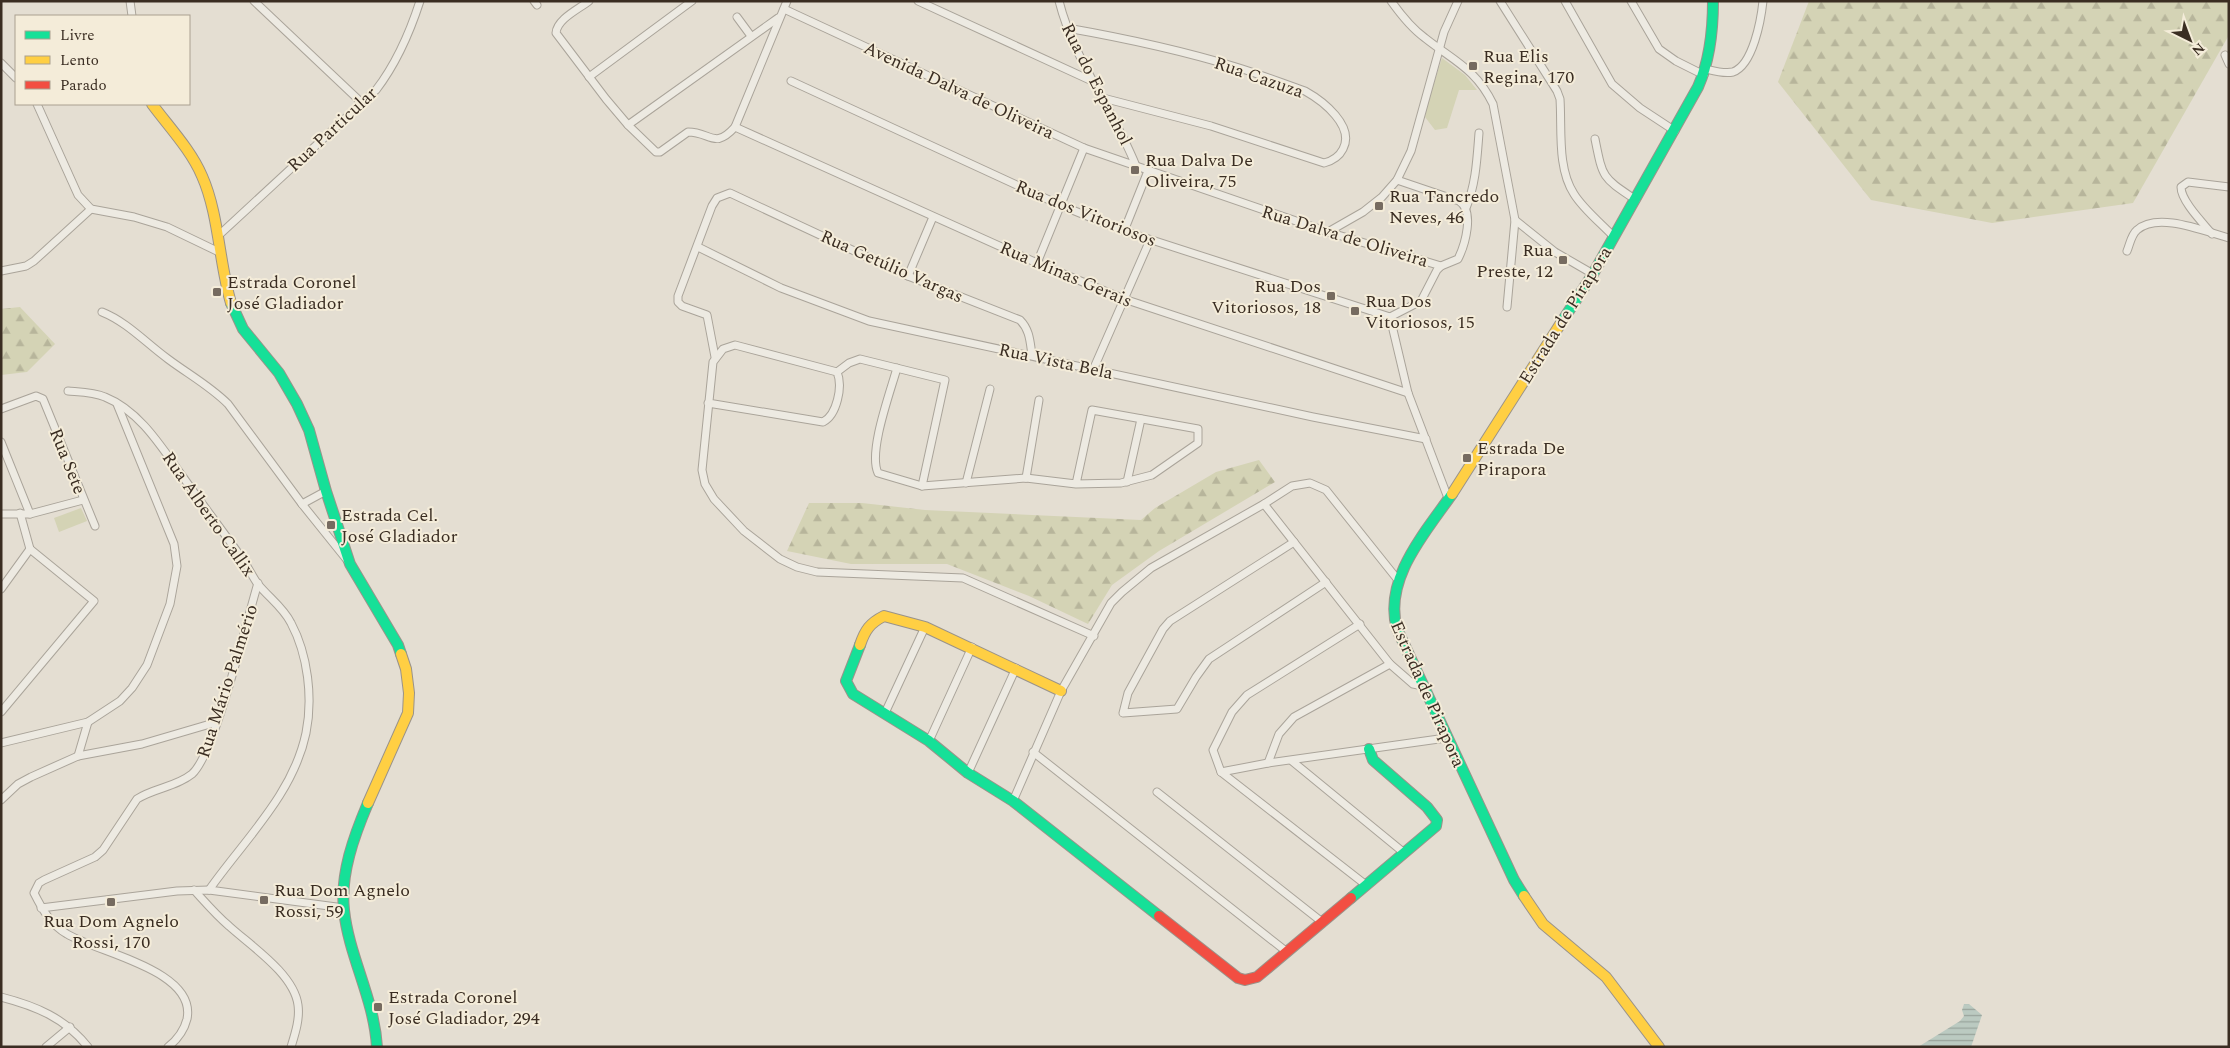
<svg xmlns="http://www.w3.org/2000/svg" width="2230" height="1048" font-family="Spectral,serif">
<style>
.green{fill:#d4d3b5}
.forest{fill:url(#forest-firs)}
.water{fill:url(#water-rules)}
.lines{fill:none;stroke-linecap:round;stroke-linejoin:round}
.street-casing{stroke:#aaa49a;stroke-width:9}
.fast-casing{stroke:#9a938a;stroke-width:12}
.slow-casing{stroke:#9a938a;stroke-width:12}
.jam-casing{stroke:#9a938a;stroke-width:12}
.street{stroke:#edeae2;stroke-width:7}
.fast{stroke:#16e098;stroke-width:10}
.slow{stroke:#ffcf43;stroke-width:10}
.jam{stroke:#f24e42;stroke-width:10}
.poi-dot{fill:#766b60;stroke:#f4ecd9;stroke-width:2}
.labels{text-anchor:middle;stroke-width:4;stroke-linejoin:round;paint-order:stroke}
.poi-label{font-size:18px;fill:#3a2d22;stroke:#f4ecd9;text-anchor:start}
.street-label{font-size:18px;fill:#3a2d22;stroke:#f4ecd9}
</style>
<defs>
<pattern id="forest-firs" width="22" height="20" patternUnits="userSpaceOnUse" patternTransform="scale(1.25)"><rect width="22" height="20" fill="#d4d3b5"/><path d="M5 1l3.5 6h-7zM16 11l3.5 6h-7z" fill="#b7b59b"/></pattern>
<pattern id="water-rules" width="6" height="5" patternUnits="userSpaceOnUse" patternTransform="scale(1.25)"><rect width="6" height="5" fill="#bbcac1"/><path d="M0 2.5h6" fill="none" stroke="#99a49c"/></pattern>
</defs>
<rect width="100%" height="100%" fill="#e4ded2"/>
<g class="green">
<polygon points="1442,58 1465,75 1477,90 1459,90 1447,128 1435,130 1425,117 1426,108"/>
<polygon points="81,508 87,521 59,532 54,518"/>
</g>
<g class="forest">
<polygon points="1809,1 2229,1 2229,35 2133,203 1992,223 1871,200 1778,82"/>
<polygon points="20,307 55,344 27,372 1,375 1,309"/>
<polygon points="1259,460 1275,482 1159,551 1112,585 1088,624 1029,596 947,564 851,564 787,551 809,503 862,503 925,510 1141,520 1155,508 1216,472"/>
</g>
<polygon class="water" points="1964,1004 1969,1004 1982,1015 1971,1047 1918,1047 1960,1021 1964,1016 1962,1010"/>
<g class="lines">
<g class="street-casing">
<g id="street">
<polyline points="130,1 132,16"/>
<polyline points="254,1 363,104"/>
<polyline points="534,1 537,5"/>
<path d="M 589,1 C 579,9 557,19 556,33 L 606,99 L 628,125 L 656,152 L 660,152 L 688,132 C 711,132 714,150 735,127 L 787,1"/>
<polyline points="918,1 1092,81"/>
<path d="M 1059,1 C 1074,61 1114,110 1136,166"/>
<path d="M 1391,1 C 1401,15 1411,28 1425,38 C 1454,61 1476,69 1493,104 L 1515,220 L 1507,307"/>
<path d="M 1500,1 L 1557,91 L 1560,99 C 1562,129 1557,168 1574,194 C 1584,210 1601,223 1614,237"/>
<polyline points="1565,1 1612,84 1640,108 1675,131"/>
<polyline points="1631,1 1659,49 1676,61 1704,75"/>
<polyline points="784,9 1084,148 1328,232 1441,266"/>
<polyline points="737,17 751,36"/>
<path d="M 1067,28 C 1124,38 1180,50 1236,67 C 1259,74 1282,83 1305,91 C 1323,101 1355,126 1343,149 C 1339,157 1332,161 1324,163 L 1211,126 L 1103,98"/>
<polyline points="2225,55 2229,64"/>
<polyline points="1,63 16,78"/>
<path d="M 1706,69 C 1714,71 1724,74 1733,72 C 1753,65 1761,20 1763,1"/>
<polyline points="589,77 692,1"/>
<polyline points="791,81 1060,205 1124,231 1390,317"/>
<polyline points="37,104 78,195 91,209 134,217 167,227 219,252"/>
<polyline points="628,125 778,18"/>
<polyline points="735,127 1037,263 1124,299 1408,393"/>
<path d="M 1595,139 C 1603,179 1602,177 1636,200"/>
<path d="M 1466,208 C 1476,184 1477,158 1479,133"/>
<polyline points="1515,220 1555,252 1593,274"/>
<polyline points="1124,231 1148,171"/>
<polyline points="1328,232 1363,212 1382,197 1397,180 1411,151 1444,32 1458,1"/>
<path d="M 2212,234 C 2203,223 2181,201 2181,187 L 2188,182 L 2229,187"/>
<path d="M 218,236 L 376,90 C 396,64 410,32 420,1"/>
<polyline points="698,247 781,288 869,321 1313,417 1426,439"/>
<path d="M 2127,251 C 2130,244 2131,235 2137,230 C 2158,211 2206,232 2229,238"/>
<polyline points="1037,263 1084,148"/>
<polyline points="1,271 26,266 34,261 91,209"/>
<polyline points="908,276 933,217"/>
<path d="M 102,312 C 127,322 146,343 168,359 C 188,374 210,386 228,404 L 302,504 L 347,560"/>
<path d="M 1390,317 L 1421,301 L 1437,270 L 1441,266 L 1458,259 C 1465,245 1475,211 1459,201 L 1397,180"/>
<polyline points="1390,317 1408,393 1448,498"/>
<path d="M 715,357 L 707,315 L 682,306 L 678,302 L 678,296 L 712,206 L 717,198 L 730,193 L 908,276 L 1020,320 C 1030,330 1030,342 1032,355"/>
<path d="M 897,368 C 890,393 868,452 878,473 L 922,486 L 1026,478 L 1076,484 L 1121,483 L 1152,475 L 1198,443 L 1198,429 L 1092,410 L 1076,484"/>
<polyline points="1093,370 1150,240"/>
<polyline points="837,372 849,363 860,359 945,380 922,486"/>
<path d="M 68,391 C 80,392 94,392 105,397 C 140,411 162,448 183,477 C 202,504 222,530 241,557 C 247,565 251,574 257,583 C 268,597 283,607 291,623 C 308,655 313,698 306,733 C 293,795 244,840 209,890"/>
<path d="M 708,403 L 823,422 C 837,415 843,386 837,372 L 735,345 L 723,349 L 713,362 L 702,470 L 705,484 L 714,499 L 744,531 L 780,559 L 797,567 L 817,572 L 963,578 L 1094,636"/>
<polyline points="1,409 36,396 43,399 95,526"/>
<polyline points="1,442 30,514"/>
<polyline points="1026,478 1039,400"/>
<polyline points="1127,482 1141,419"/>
<polyline points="966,483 990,389"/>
<polyline points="302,504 326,491"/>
<polyline points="1264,504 1390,664 1413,684 1423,686"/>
<polyline points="20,513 30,549"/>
<polyline points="1,514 30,514 83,500"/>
<polyline points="1294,542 1170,621 1163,629 1128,693 1123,713 1177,709 1196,677 1209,659 1326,582"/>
<polyline points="1,589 30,549"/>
<polyline points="1360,624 1247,695 1232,712 1213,750 1221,772 1366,885"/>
<polyline points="1,712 94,601 30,549"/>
<polyline points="885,713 925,627"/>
<polyline points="929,741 972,647"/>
<polyline points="1,743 88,722 120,701 132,688 147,665 170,604 177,566 174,544 117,404"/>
<polyline points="1033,752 1287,952"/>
<polyline points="78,756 88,722"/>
<polyline points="1292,761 1403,852"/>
<polyline points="1268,763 1279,734 1294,717 1390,664"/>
<polyline points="1221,772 1268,763 1446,738"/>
<polyline points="968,773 1016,668"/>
<polyline points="1157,792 1322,922"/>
<polyline points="1,800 18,784 31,777 78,756 142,744 217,722"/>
<polyline points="1013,801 1061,691 1111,603 1122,592 1151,568 1264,504 1292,486 1310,483 1326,490 1398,580"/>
<path d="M 194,890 C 205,902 216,915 229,926 C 251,946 294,974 298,1005 C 300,1019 295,1034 291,1047"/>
<polyline points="41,908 177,891 209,890 344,908"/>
<path d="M 1,997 C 36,1006 65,1018 88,1047"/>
<polyline points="46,1047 70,1027"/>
<path d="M 168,1047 C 178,1039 184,1031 187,1019 C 197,970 98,953 67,934 C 51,925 42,909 34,893 L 39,883 L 44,880 L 95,857 L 103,850 L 137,799 C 154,788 176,787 192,774 C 215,754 247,619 258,583"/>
</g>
</g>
<g class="fast-casing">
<g id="fast">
<polyline points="231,303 243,329 279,373 297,404 309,430 326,491 350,564 398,645 401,654"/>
<path d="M 1561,323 L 1593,274 L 1698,87 C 1710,60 1713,31 1713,1"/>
<path d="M 1452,494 C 1425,533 1383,579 1397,629 L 1514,880 L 1524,896"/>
<polyline points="860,645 846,681 853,694 929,741 968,773 1013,801 1159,916"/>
<path d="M 368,803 C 354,836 340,874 344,910 C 349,957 374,998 377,1047"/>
<polyline points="1351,898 1436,826 1437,820 1427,807 1373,760 1369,749"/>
</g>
</g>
<g class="slow-casing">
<g id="slow">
<path d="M 152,104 C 169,127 191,150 202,176 C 219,214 219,263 231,303"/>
<polyline points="1452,494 1561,323"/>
<path d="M 860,645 C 865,630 870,623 884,616 L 925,627 L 1061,691"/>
<polyline points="368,803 408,713 409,693 406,669 401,654"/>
<polyline points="1524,896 1543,924 1606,977 1659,1047"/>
</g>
</g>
<g class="jam-casing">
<polyline id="jam" points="1159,916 1238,978 1245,980 1257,977 1351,898"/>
</g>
<use href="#street" class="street"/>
<use href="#fast" class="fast"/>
<use href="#slow" class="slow"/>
<use href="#jam" class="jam"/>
</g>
<g class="poi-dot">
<rect x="1468" y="61" width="10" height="10" rx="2.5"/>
<rect x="1130" y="165" width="10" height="10" rx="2.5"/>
<rect x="1374" y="201" width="10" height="10" rx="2.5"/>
<rect x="1558" y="255" width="10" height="10" rx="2.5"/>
<rect x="212" y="287" width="10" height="10" rx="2.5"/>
<rect x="1326" y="291" width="10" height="10" rx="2.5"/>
<rect x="1350" y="306" width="10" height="10" rx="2.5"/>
<rect x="1462" y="453" width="10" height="10" rx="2.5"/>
<rect x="326" y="520" width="10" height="10" rx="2.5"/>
<rect x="259" y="895" width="10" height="10" rx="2.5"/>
<rect x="106" y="897" width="10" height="10" rx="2.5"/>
<rect x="373" y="1002" width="10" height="10" rx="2.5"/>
</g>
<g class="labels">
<g class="poi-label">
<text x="1483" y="62">Rua Elis<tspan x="1483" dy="21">Regina, 170</tspan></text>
<text x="1145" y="166">Rua Dalva De<tspan x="1145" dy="21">Oliveira, 75</tspan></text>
<text x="1389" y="202">Rua Tancredo<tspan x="1389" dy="21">Neves, 46</tspan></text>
<text x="1553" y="256" text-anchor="end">Rua<tspan x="1553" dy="21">Preste, 12</tspan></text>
<text x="227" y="288">Estrada Coronel<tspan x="227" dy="21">José Gladiador</tspan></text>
<text x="1321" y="292" text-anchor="end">Rua Dos<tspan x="1321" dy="21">Vitoriosos, 18</tspan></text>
<text x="1365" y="307">Rua Dos<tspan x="1365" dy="21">Vitoriosos, 15</tspan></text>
<text x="1477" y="454">Estrada De<tspan x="1477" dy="21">Pirapora</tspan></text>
<text x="341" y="521">Estrada Cel.<tspan x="341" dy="21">José Gladiador</tspan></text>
<text x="274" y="896">Rua Dom Agnelo<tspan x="274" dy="21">Rossi, 59</tspan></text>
<text x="111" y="927" text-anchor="middle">Rua Dom Agnelo<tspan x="111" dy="21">Rossi, 170</tspan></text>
<text x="388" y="1003">Estrada Coronel<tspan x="388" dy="21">José Gladiador, 294</tspan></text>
</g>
<g class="street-label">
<text transform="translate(1259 77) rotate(19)" y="6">Rua Cazuza</text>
<text transform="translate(1097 84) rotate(63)" y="6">Rua do Espanhol</text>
<text transform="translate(959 90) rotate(25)" y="6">Avenida Dalva de Oliveira</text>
<text transform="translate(332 129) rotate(-43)" y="6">Rua Particular</text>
<text transform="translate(1086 213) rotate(22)" y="6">Rua dos Vitoriosos</text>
<text transform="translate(1345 236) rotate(17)" y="6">Rua Dalva de Oliveira</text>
<text transform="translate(892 266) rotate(24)" y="6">Rua Getúlio Vargas</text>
<text transform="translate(1066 274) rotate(23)" y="6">Rua Minas Gerais</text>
<text transform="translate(1565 315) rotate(-58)" y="6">Estrada de Pirapora</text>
<text transform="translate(1056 361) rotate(12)" y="6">Rua Vista Bela</text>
<text transform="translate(68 461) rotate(68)" y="6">Rua Sete</text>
<text transform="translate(209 514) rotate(55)" y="6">Rua Alberto Callix</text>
<text transform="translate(227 681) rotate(-72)" y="6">Rua Mário Palmério</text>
<text transform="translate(1428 694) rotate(66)" y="6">Estrada de Pirapora</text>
</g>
</g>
<rect width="2230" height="1048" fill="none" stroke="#3a2d22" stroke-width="5"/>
<rect x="15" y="15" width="175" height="90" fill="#f4ecd9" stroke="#aaa090"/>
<rect x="25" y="31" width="25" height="8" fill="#16e098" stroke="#aaa090"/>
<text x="60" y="40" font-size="15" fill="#3a2d22">Livre</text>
<rect x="25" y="56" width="25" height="8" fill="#ffcf43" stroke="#aaa090"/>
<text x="60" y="65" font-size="15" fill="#3a2d22">Lento</text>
<rect x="25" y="81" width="25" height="8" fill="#f24e42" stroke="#aaa090"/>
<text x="60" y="90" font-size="15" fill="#3a2d22">Parado</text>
<g transform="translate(2190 40) rotate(138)" stroke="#f4ecd9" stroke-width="4" paint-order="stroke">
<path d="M0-4L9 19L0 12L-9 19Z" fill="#3a2d22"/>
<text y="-8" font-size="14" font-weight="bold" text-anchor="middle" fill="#3a2d22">N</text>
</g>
</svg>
